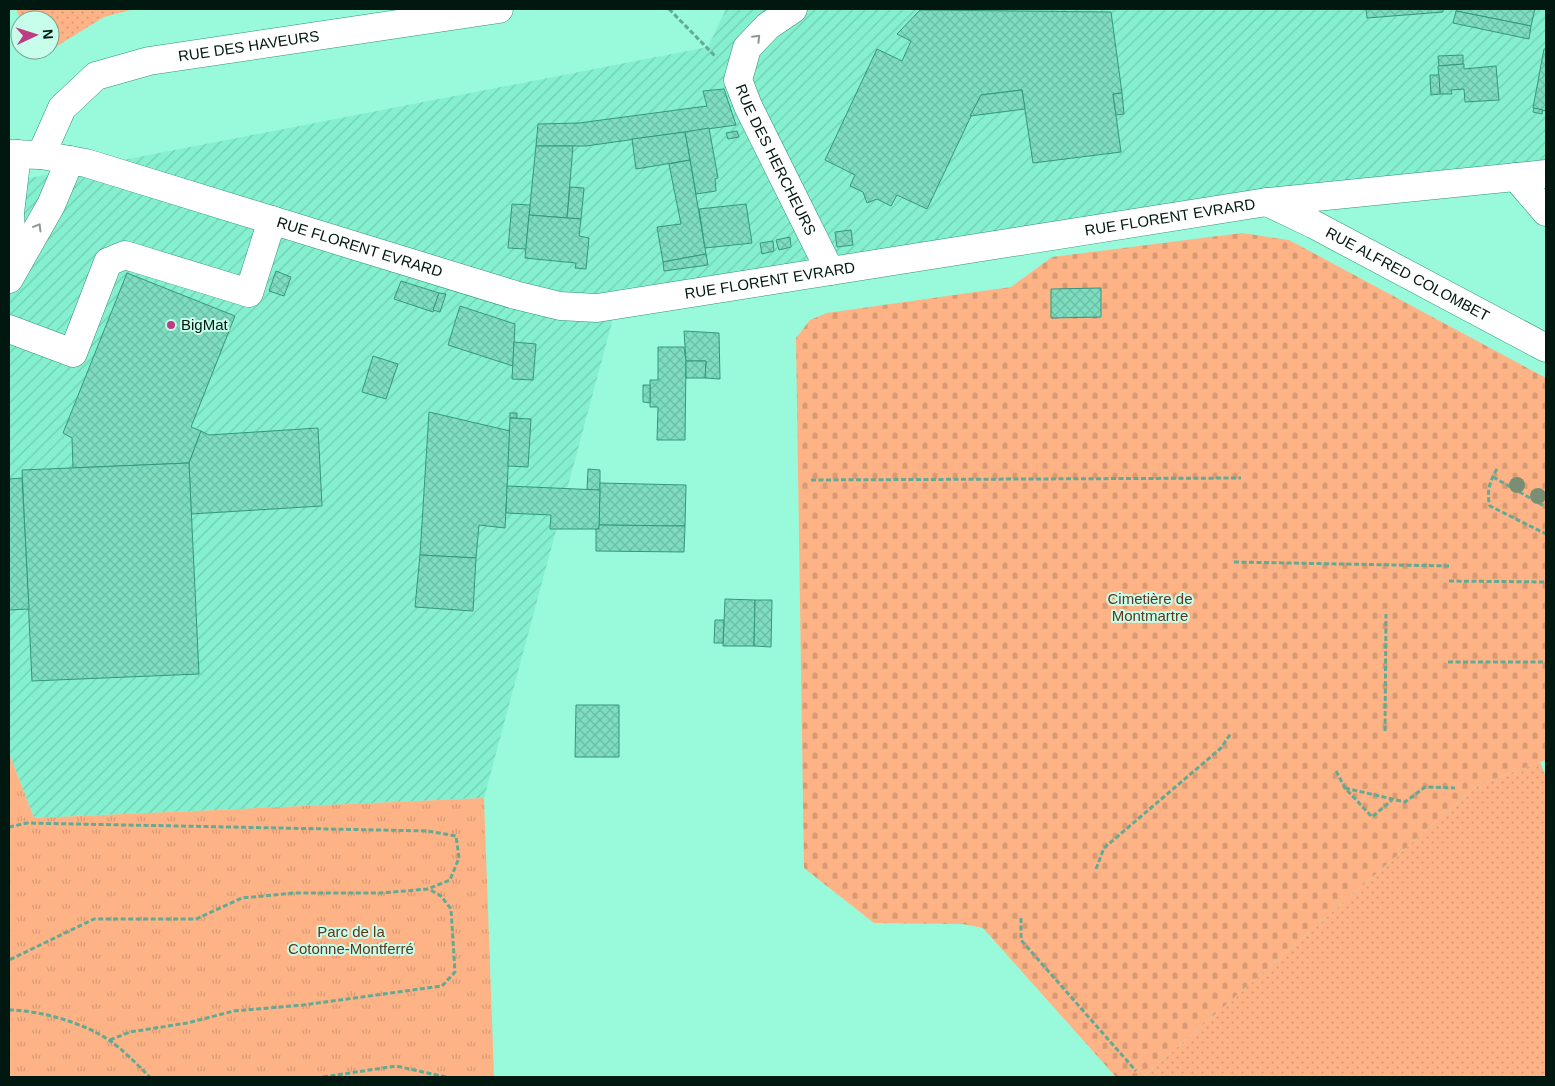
<svg xmlns="http://www.w3.org/2000/svg" width="1555" height="1086" font-family="Arial,sans-serif">
<style>
.industrial{fill:url(#industrial-furrows)}
.grass{fill:url(#grass-dots)}
.cemetery{fill:url(#cemetery-stones)}
.park{fill:url(#park-tufts)}
.building{fill:url(#building-cross-hatch);stroke:#33977d}
.lines{fill:none;stroke-linecap:round;stroke-linejoin:round}
.minor-casing{stroke:#2d9278;stroke-width:29}
.path{stroke:#63aa94;stroke-width:3;stroke-dasharray:5 2.5;stroke-linecap:butt}
.minor{stroke:#fff;stroke-width:28}
.tree{fill:#798e72}
.oneway{stroke:#8c9793}
.poi-dot{fill:#c03c82;stroke:#c7feeb;stroke-width:2}
.labels{text-anchor:middle;stroke-width:4;stroke-linejoin:round;paint-order:stroke}
.street-label{font-size:15px;fill:#001810;stroke:#c7feeb}
.poi-label{font-size:15px;fill:#001810;stroke:#c7feeb;text-anchor:start}
.park-label{font-size:15px;fill:#5f361c;stroke:#c7feeb}
</style>
<defs>
<pattern id="industrial-furrows" width="10" height="10" patternUnits="userSpaceOnUse" patternTransform="scale(1.25)"><rect width="10" height="10" fill="#85f0cf"/><path d="M-1 1l2-2M0 10L10 0M9 11l2-2" fill="none" stroke="#71cdb1"/></pattern>
<pattern id="grass-dots" width="8" height="8" patternUnits="userSpaceOnUse" patternTransform="scale(1.25)"><rect width="8" height="8" fill="#feb386"/><path d="M2 2h.1M6 6h.1" fill="none" stroke="#d89973" stroke-width="1.8" stroke-linecap="round"/></pattern>
<pattern id="cemetery-stones" width="16" height="16" patternUnits="userSpaceOnUse" patternTransform="scale(1.25)"><rect width="16" height="16" fill="#feb386"/><path d="M2 7V4a2 2 0 0 1 4 0v3zM10 15v-3a2 2 0 0 1 4 0v3z" fill="#d89973"/></pattern>
<pattern id="park-tufts" width="24" height="20" patternUnits="userSpaceOnUse" patternTransform="scale(1.25)"><rect width="24" height="20" fill="#feb386"/><path d="M3 7l-1-3M5 7V3M7 7l1-3M15 17l-1-3M17 17v-4M19 17l1-3" fill="none" stroke="#d89973"/></pattern>
<pattern id="building-cross-hatch" width="8" height="8" patternUnits="userSpaceOnUse" patternTransform="scale(1.25)"><rect width="8" height="8" fill="#7eddc0"/><path d="M0 0l8 8M0 8l8-8" fill="none" stroke="#6bbda4"/></pattern>
</defs>
<rect width="100%" height="100%" fill="#99f9db"/>
<polygon class="industrial" points="726,9 1546,9 1546,163 621,289 484,798 34,818 9,753 9,182 708,47"/>
<g class="grass">
<polygon points="16,9 134,9 104,17 36,59 33,50 50,50 50,20 21,20"/>
<polygon points="1540,762 1546,777 1546,1077 1143,1077 1478,785"/>
</g>
<polygon class="cemetery" points="1242,233 1289,240 1546,378 1546,760 1478,785 1143,1077 1116,1077 983,928 963,924 874,923 804,868 796,338 810,320 827,313 1011,287 1052,257"/>
<polygon class="park" points="9,753 34,818 484,798 494,1077 9,1077"/>
<g class="building">
<polygon points="1366,9 1443,9 1443,12 1367,18"/>
<polygon points="1457,9 1535,9 1531,26 1456,11"/>
<polygon points="920,10 1111,12 1122,93 1113,94 1121,152 1033,163 1022,90 981,95 927,209 897,195 891,206 877,199 867,203 863,192 850,186 855,175 825,160 877,49 902,61 911,41 897,34"/>
<polygon points="1456,11 1531,26 1529,39 1453,23"/>
<polygon points="1544,49 1546,49 1546,111 1533,108"/>
<polygon points="1463,55 1463,64 1439,66 1438,56"/>
<polygon points="1464,64 1464,69 1496,66 1499,100 1465,102 1464,89 1451,90 1452,94 1440,94 1438,66"/>
<polygon points="1430,75 1439,75 1440,94 1431,95"/>
<polygon points="724,89 736,125 586,146 536,146 538,124 579,123 707,106 703,91"/>
<polygon points="1022,90 1025,109 970,116 981,95"/>
<polygon points="1122,93 1124,114 1116,115 1113,94"/>
<polygon points="1534,108 1543,110 1542,114 1533,112"/>
<polygon points="709,128 718,178 715,179 716,191 696,194 685,132"/>
<polygon points="737,131 739,137 728,139 726,133"/>
<polygon points="685,132 690,160 636,169 632,139"/>
<polygon points="536,146 573,146 567,218 529,215"/>
<polygon points="690,160 706,254 663,262 657,227 681,224 669,164"/>
<polygon points="570,187 584,188 581,219 567,218"/>
<polygon points="512,204 530,205 526,249 508,248"/>
<polygon points="746,204 752,243 705,248 699,209"/>
<polygon points="529,215 581,219 579,236 589,238 586,269 575,268 576,263 525,258"/>
<polygon points="851,230 853,245 837,247 835,232"/>
<polygon points="790,237 791,247 779,250 776,240"/>
<polygon points="773,241 774,251 762,254 760,243"/>
<polygon points="706,254 708,265 664,271 663,262"/>
<polygon points="276,271 291,277 284,296 269,291"/>
<polygon points="127,273 235,316 191,427 201,431 189,463 73,468 72,438 63,433"/>
<polygon points="401,281 439,293 433,312 394,299"/>
<polygon points="1101,288 1101,317 1051,318 1051,289"/>
<polygon points="439,293 446,294 440,312 433,310"/>
<polygon points="460,306 515,324 513,366 448,345"/>
<polygon points="684,331 719,333 720,379 705,378 706,361 686,361"/>
<polygon points="514,342 536,344 533,380 512,379"/>
<polygon points="658,347 684,347 686,361 685,440 657,440 658,407 650,407 650,380 658,380"/>
<polygon points="373,356 398,364 386,399 362,392"/>
<polygon points="686,361 706,361 705,378 686,378"/>
<polygon points="643,385 650,385 650,403 643,402"/>
<polygon points="429,412 510,431 505,528 479,525 476,558 420,555"/>
<rect x="510" y="413" width="7" height="5"/>
<polygon points="510,418 531,419 528,467 508,466"/>
<polygon points="318,428 322,506 191,514 189,463 201,431 209,435"/>
<polygon points="189,463 199,674 32,681 22,470"/>
<polygon points="588,469 600,470 600,490 587,490"/>
<polygon points="22,478 29,609 9,610 9,479"/>
<polygon points="600,483 686,485 685,526 599,525"/>
<polygon points="507,486 600,490 599,529 550,529 551,515 506,513"/>
<polygon points="599,525 685,526 684,552 596,551 596,529 599,529"/>
<polygon points="420,555 476,558 473,611 415,607"/>
<polygon points="725,599 755,600 754,646 723,646"/>
<polygon points="755,600 772,600 771,647 754,646"/>
<polygon points="715,620 724,620 723,643 714,643"/>
<polygon points="576,705 619,705 619,757 575,757"/>
</g>
<g class="lines">
<g class="minor-casing">
<g id="minor">
<path id="s1" d="M 793,9 L 768,26 L 747,48 L 738,80 L 748,106 L 830,271"/>
<path id="s2" d="M 9,154 L 41,155 L 86,163 L 515,295 L 560,306 L 597,308 L 1267,202 L 1546,174"/>
<path id="s3" d="M 41,155 L 62,108 L 96,76 L 149,61 L 499,9"/>
<polyline points="1516,177 1546,212"/>
<path id="s4" d="M 1267,202 L 1313,224 L 1546,348"/>
<polyline points="13,269 10,213 17,154"/>
<polyline points="9,279 51,205 70,160"/>
<polyline points="9,329 73,353 108,262 125,255 249,293 272,220"/>
</g>
</g>
<g class="path">
<polyline points="669,9 715,56"/>
<path d="M 1497,469 C 1490,480 1486,493 1490,506 L 1546,534"/>
<polyline points="1493,477 1546,507"/>
<polyline points="811,480 1241,478"/>
<polyline points="1234,562 1450,566"/>
<polyline points="1449,581 1546,582"/>
<polyline points="1448,662 1546,662"/>
<polyline points="1385,731 1386,614"/>
<polyline points="1336,771 1345,788 1372,817 1392,800"/>
<polyline points="1345,788 1405,802 1425,787 1455,788"/>
<polyline points="9,827 27,823 428,831 456,836 459,858 450,880 428,889 381,893 294,893 242,898 196,919 94,919 9,960"/>
<polyline points="1096,869 1104,848 1221,748 1231,733"/>
<polyline points="1021,918 1021,940 1136,1071"/>
<path d="M 9,1010 C 39,1010 85,1023 110,1041 C 125,1051 137,1065 150,1077"/>
<polyline points="110,1040 130,1032 187,1023 234,1011 303,1005 442,986 455,972 451,909 441,896 429,889"/>
<polyline points="323,1077 396,1066 446,1077"/>
</g>
<use href="#minor" class="minor"/>
</g>
<g class="tree">
<circle cx="1517" cy="485" r="8"/>
<circle cx="1538" cy="496" r="8"/>
</g>
<defs><path id="oneway-chevron" d="M-2-3.5L2.5 0L-2 3.5" fill="none" stroke-width="1.6" stroke-linecap="round" stroke-linejoin="round" transform="scale(1.25)"/></defs>
<g class="oneway">
<use href="#oneway-chevron" transform="translate(757 38) rotate(-46)"/>
<use href="#oneway-chevron" transform="translate(38 227) rotate(-59)"/>
</g>
<circle class="poi-dot" cx="171" cy="325" r="5"/>
<g class="labels">
<g class="street-label">
<text dy="5" stroke="none"><textPath href="#s3" startOffset="254">RUE DES HAVEURS</textPath></text>
<text dy="5" stroke="none"><textPath href="#s1" startOffset="182">RUE DES HERCHEURS</textPath></text>
<text dy="5" stroke="none"><textPath href="#s2" startOffset="1190">RUE FLORENT EVRARD</textPath></text>
<text dy="5" stroke="none"><textPath href="#s2" startOffset="364">RUE FLORENT EVRARD</textPath></text>
<text dy="5" stroke="none"><textPath href="#s4" startOffset="158">RUE ALFRED COLOMBET</textPath></text>
<text dy="5" stroke="none"><textPath href="#s2" startOffset="785">RUE FLORENT EVRARD</textPath></text>
</g>
<g class="poi-label">
<text x="181" y="330">BigMat</text>
</g>
<g class="park-label">
<text x="1150" y="604">Cimetière de<tspan x="1150" dy="17">Montmartre</tspan></text>
<text x="351" y="937">Parc de la<tspan x="351" dy="17">Cotonne-Montferré</tspan></text>
</g>
</g>
<rect width="1555" height="1086" fill="none" stroke="#001810" stroke-width="20"/>
<g transform="translate(35 35) rotate(86)"><circle r="24" fill="#c7feeb" stroke="#77a293"/>
<path d="M0-4L9 19L0 12L-9 19Z" fill="#c03c82"/>
<text y="-8" font-size="14" font-weight="bold" text-anchor="middle" fill="#001810">N</text>
</g>
</svg>
